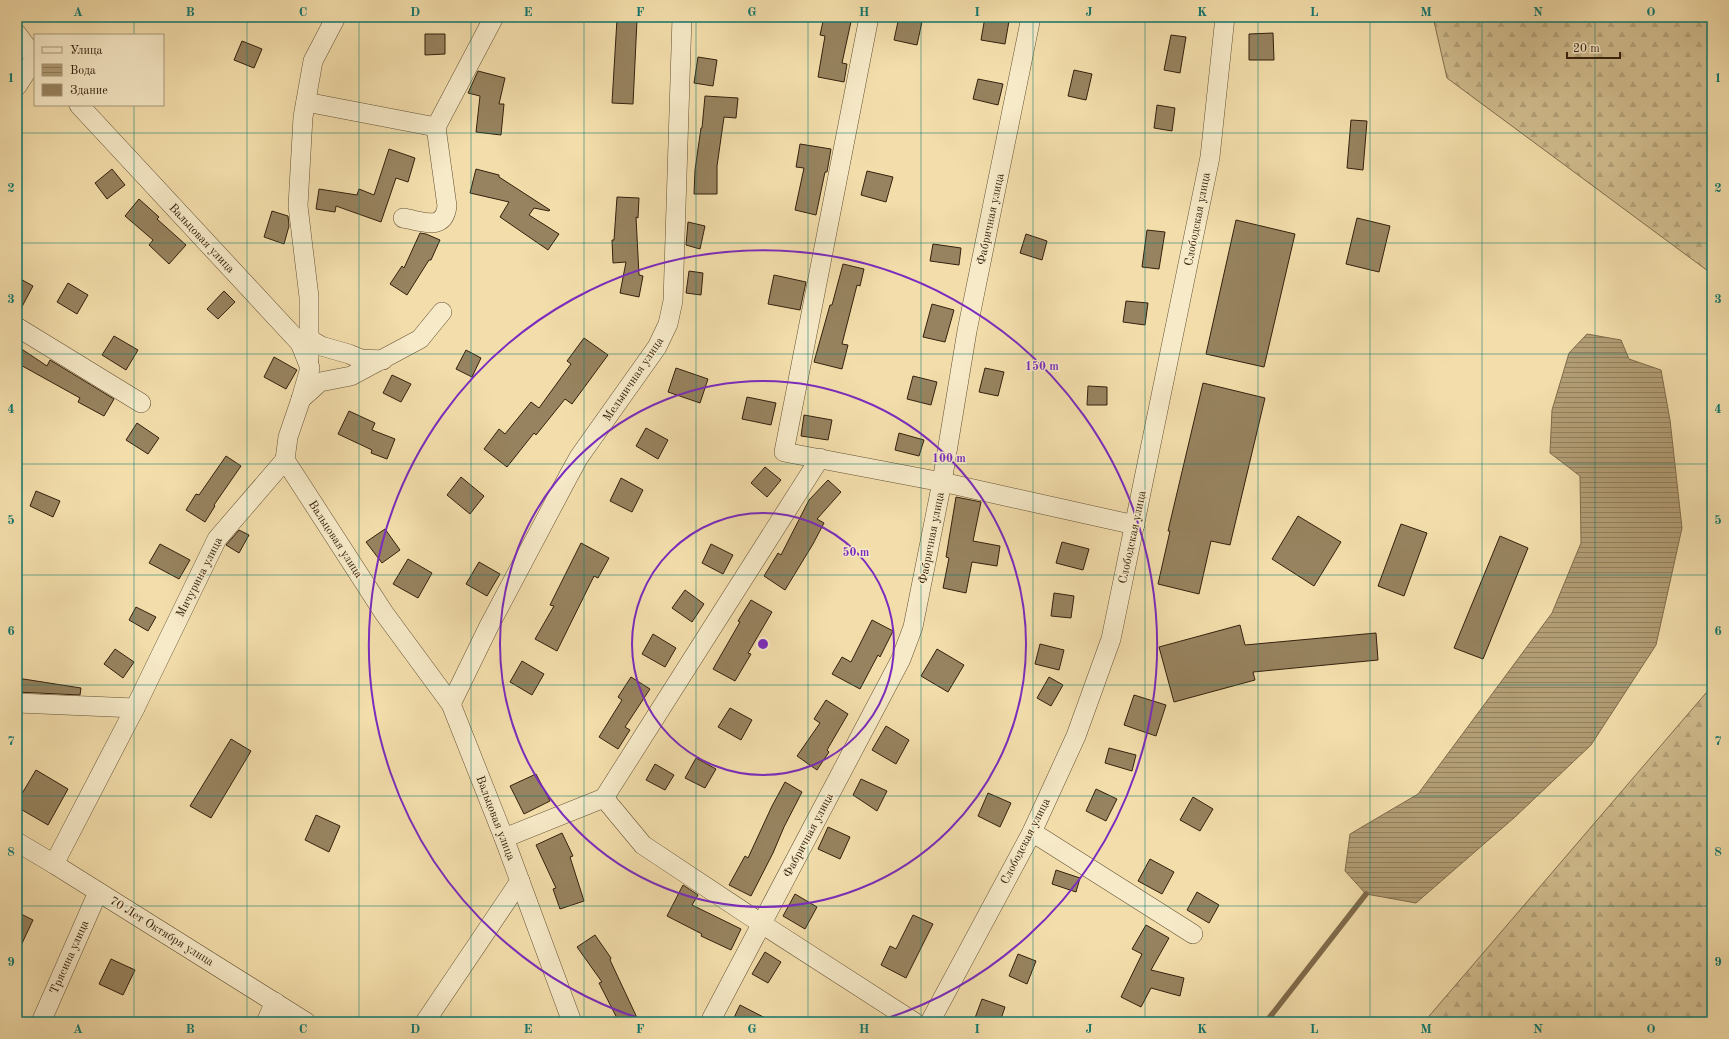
<svg xmlns="http://www.w3.org/2000/svg" width="1729" height="1039" font-family="'Old Standard TT',serif">
<style>
.forest{fill:url(#forest-firs);stroke:#826f4e}
.water{fill:url(#water-rules);stroke:#7f6b4b}
.lines{fill:none;stroke-linecap:round;stroke-linejoin:round}
.stream{stroke:#7f6b4b;stroke-width:5.5}
.building{fill:#97835f;stroke:#33200d}
.minor-casing{stroke:#635034;stroke-width:20}
.minor{stroke:#f7eac8;stroke-width:19}
.grid{fill:none;stroke:#0f766e;stroke-width:1;stroke-opacity:0.55}
.ring{fill:none;stroke:#7b2cbf;stroke-width:2}
.labels{text-anchor:middle;stroke-width:3;stroke-linejoin:round;paint-order:stroke}
.street-label{font-size:12px;fill:#33200d;stroke:#f7eac8}
.centre{fill:#7b2cbf;stroke:#f7eac8;stroke-width:2}
.ring-label{font-size:12px;text-anchor:middle;font-weight:bold;fill:#7b2cbf;stroke:#f7eac8;stroke-width:3;stroke-linejoin:round;paint-order:stroke}
.neatline{fill:none;stroke:#0f766e;stroke-width:1.5}
.grid-label{font-size:13px;text-anchor:middle;font-weight:bold;fill:#0f766e}
</style>
<defs>
<pattern id="forest-firs" width="22" height="20" patternUnits="userSpaceOnUse"><rect width="22" height="20" fill="#d2be90"/><path d="M5 1l3.5 6h-7zM16 11l3.5 6h-7z" fill="#b5a37b"/></pattern>
<pattern id="water-rules" width="6" height="5" patternUnits="userSpaceOnUse"><rect width="6" height="5" fill="#b29d75"/><path d="M0 2.5h6" fill="none" stroke="#91805e"/></pattern>
</defs>
<rect width="100%" height="100%" fill="#f3deab"/>
<filter id="stains"><feTurbulence type="fractalNoise" baseFrequency=".005" numOctaves="4"/><feColorMatrix values="0 0 0 0 .2 0 0 0 0 .09 0 0 0 0 .02 0 0 0 .5 -.17"/></filter>
<radialGradient id="worn" r=".72"><stop offset=".6" stop-color="#630" stop-opacity="0"/><stop offset="1" stop-color="#630" stop-opacity=".3"/></radialGradient>
<g class="forest">
<polygon points="1433,17 1712,17 1712,274 1447,78"/>
<polygon points="1712,686 1712,1022 1424,1022"/>
</g>
<polygon class="water" points="1587,334 1621,340 1629,359 1661,370 1670,420 1682,528 1656,645 1591,745 1515,817 1416,903 1366,894 1345,871 1350,834 1418,794 1552,613 1581,543 1580,476 1550,453 1552,410 1569,353"/>
<g class="lines">
<polyline class="stream" points="1266,1022 1366,894"/>
</g>
<g class="building">
<polygon points="824,17 852,17 842,63 847,64 844,82 818,77 825,36 820,35"/>
<polygon points="899,17 923,17 917,45 894,40"/>
<polygon points="985,17 1009,21 1005,44 981,40"/>
<polygon points="617,19 637,20 633,104 612,103"/>
<polygon points="1273,33 1274,60 1249,60 1249,34"/>
<polygon points="425,34 445,34 445,54 425,55"/>
<polygon points="1171,35 1186,37 1180,73 1164,70"/>
<polygon points="242,41 262,49 254,68 234,60"/>
<polygon points="698,57 717,60 713,86 694,83"/>
<polygon points="1074,70 1092,74 1086,100 1068,96"/>
<polygon points="478,71 505,78 499,104 504,104 501,135 476,132 480,96 468,93"/>
<polygon points="978,79 1003,84 998,105 973,99"/>
<polygon points="705,96 738,98 736,118 724,117 717,166 717,194 694,194 695,170 701,128 702,128"/>
<polygon points="1157,105 1175,108 1172,131 1154,128"/>
<polygon points="1351,120 1367,121 1363,170 1347,168"/>
<polygon points="800,144 831,149 827,172 825,172 816,215 795,210 804,168 796,167"/>
<polygon points="389,149 415,158 408,182 396,178 381,222 336,206 335,212 316,209 319,189 357,195 359,189 374,195"/>
<polygon points="112,169 125,185 107,199 95,183"/>
<polygon points="476,169 499,175 499,177 550,210 549,211 534,208 529,215 559,234 548,250 500,217 509,202 470,193"/>
<polygon points="867,171 893,177 886,202 861,195"/>
<polygon points="617,197 639,198 638,218 636,217 639,275 643,276 639,297 620,293 626,262 613,263 612,240 614,240"/>
<polygon points="139,199 159,217 157,219 186,245 169,264 149,245 153,240 125,216"/>
<polygon points="272,211 288,216 289,226 284,244 264,237"/>
<polygon points="1357,218 1390,226 1379,272 1346,264"/>
<polygon points="1236,220 1295,234 1264,367 1206,354"/>
<polygon points="688,222 705,226 700,249 686,245"/>
<polygon points="1147,230 1165,232 1159,269 1142,267"/>
<polygon points="420,233 426,234 440,240 431,260 429,260 407,295 390,284 402,266 404,268"/>
<polygon points="1026,234 1047,241 1042,260 1020,253"/>
<polygon points="933,244 961,248 959,265 930,261"/>
<polygon points="843,264 864,269 860,286 857,285 842,344 848,345 842,369 814,362 830,305 832,305"/>
<polygon points="689,271 703,273 701,295 686,293"/>
<polygon points="774,275 806,282 800,310 768,304"/>
<polygon points="17,277 33,286 17,316"/>
<polygon points="68,283 88,295 77,314 57,302"/>
<polygon points="224,291 235,302 218,319 207,309"/>
<polygon points="1126,301 1148,303 1145,325 1123,322"/>
<polygon points="932,304 954,310 945,342 923,337"/>
<polygon points="114,336 138,350 126,370 102,355"/>
<polygon points="584,338 608,355 572,404 565,399 536,435 534,433 507,467 484,449 499,429 505,434 531,402 539,408 571,364 567,361"/>
<polygon points="17,346 47,366 50,360 114,399 104,416 78,402 80,398 17,363"/>
<polygon points="466,350 481,358 472,377 456,369"/>
<polygon points="274,357 297,370 286,389 264,377"/>
<polygon points="676,368 708,379 700,403 668,392"/>
<polygon points="985,368 1004,372 998,396 979,392"/>
<polygon points="392,375 411,384 401,402 383,393"/>
<polygon points="913,376 937,382 931,405 907,399"/>
<polygon points="1203,383 1265,398 1230,545 1211,541 1199,594 1158,584 1170,531 1168,531"/>
<polygon points="1088,386 1107,387 1107,405 1087,405"/>
<polygon points="747,397 776,403 771,425 742,419"/>
<polygon points="349,411 375,423 372,430 395,439 387,459 371,453 372,450 338,434"/>
<polygon points="804,415 832,420 828,440 801,436"/>
<polygon points="137,423 159,438 148,454 126,440"/>
<polygon points="646,428 668,440 658,459 636,446"/>
<polygon points="899,433 924,440 919,456 895,450"/>
<polygon points="226,456 241,466 214,505 215,506 205,522 186,510 196,494 199,495"/>
<polygon points="765,467 781,480 767,497 751,483"/>
<polygon points="461,477 484,496 470,514 447,495"/>
<polygon points="621,478 643,490 632,512 610,501"/>
<polygon points="828,480 841,492 817,519 824,523 813,544 785,590 764,576 778,553 781,555 809,500"/>
<polygon points="36,491 60,501 53,517 30,506"/>
<polygon points="956,497 981,502 973,541 1000,546 997,566 972,562 966,593 943,588 949,558 946,557"/>
<polygon points="1298,516 1341,542 1314,586 1272,559"/>
<polygon points="1401,524 1427,533 1404,596 1378,586"/>
<polygon points="385,529 400,550 382,563 366,542"/>
<polygon points="239,530 249,535 239,553 226,545"/>
<polygon points="1500,536 1528,548 1483,659 1454,648"/>
<polygon points="1062,542 1089,549 1083,570 1056,563"/>
<polygon points="581,543 609,558 598,578 594,576 557,651 535,639 554,606 550,605"/>
<polygon points="160,544 190,560 179,579 149,563"/>
<polygon points="711,544 733,555 723,574 702,563"/>
<polygon points="408,559 432,573 418,598 393,584"/>
<polygon points="479,562 500,574 487,596 466,584"/>
<polygon points="685,590 704,604 692,622 672,608"/>
<polygon points="1054,593 1074,596 1071,618 1051,616"/>
<polygon points="751,600 772,612 748,653 751,654 735,681 713,669 740,622 738,621"/>
<polygon points="136,607 156,617 148,631 129,620"/>
<polygon points="872,620 893,631 880,657 878,655 860,689 832,674 842,657 851,662"/>
<polygon points="1240,625 1245,645 1376,633 1378,660 1253,672 1255,680 1174,702 1159,647"/>
<polygon points="653,634 676,648 665,667 642,654"/>
<polygon points="1040,644 1064,650 1059,670 1035,664"/>
<polygon points="115,649 134,662 123,678 104,664"/>
<polygon points="937,649 964,665 948,692 921,676"/>
<polygon points="522,661 544,674 532,695 510,682"/>
<polygon points="631,677 650,689 625,727 630,730 618,749 599,737 622,700 618,697"/>
<polygon points="1049,677 1063,685 1051,706 1037,698"/>
<polygon points="17,678 81,688 80,695 17,692"/>
<polygon points="1134,695 1166,705 1156,736 1124,725"/>
<polygon points="826,700 848,714 827,750 829,752 817,770 797,756 820,723 814,719"/>
<polygon points="730,708 752,720 741,740 718,727"/>
<polygon points="886,726 909,740 896,764 872,750"/>
<polygon points="231,739 251,751 211,818 190,806"/>
<polygon points="1109,748 1136,755 1132,771 1105,763"/>
<polygon points="696,758 716,769 705,788 685,778"/>
<polygon points="655,764 674,775 665,790 646,780"/>
<polygon points="36,770 68,789 48,825 17,807 17,802"/>
<polygon points="536,774 550,801 524,814 510,786"/>
<polygon points="861,779 887,791 877,811 853,795"/>
<polygon points="785,782 802,792 784,827 773,853 751,896 729,885 745,856 748,858 772,806"/>
<polygon points="1096,789 1117,799 1106,821 1086,811"/>
<polygon points="988,793 1011,803 1000,827 978,816"/>
<polygon points="1193,797 1213,809 1200,831 1180,820"/>
<polygon points="316,815 340,826 329,852 305,840"/>
<polygon points="828,827 850,837 840,859 818,849"/>
<polygon points="562,833 573,856 570,857 584,901 560,909 553,889 556,888 536,845"/>
<polygon points="1150,859 1174,872 1162,894 1138,881"/>
<polygon points="1056,870 1080,878 1076,892 1052,884"/>
<polygon points="683,885 698,895 692,905 741,929 731,950 701,936 702,934 667,916"/>
<polygon points="1197,892 1219,905 1209,923 1187,910"/>
<polygon points="795,894 817,907 805,929 783,916"/>
<polygon points="17,912 33,920 17,954"/>
<polygon points="913,915 933,924 906,978 881,965 890,946 896,949"/>
<polygon points="1146,925 1169,938 1151,970 1184,978 1180,996 1151,988 1141,1007 1121,997 1142,954 1132,949"/>
<polygon points="595,935 611,958 610,960 639,1022 619,1022 599,983 602,982 577,947"/>
<polygon points="765,952 781,962 768,983 752,974"/>
<polygon points="1018,954 1036,961 1027,984 1009,976"/>
<polygon points="111,959 135,970 123,995 99,984"/>
<polygon points="982,999 1005,1007 1000,1022 987,1022 975,1018"/>
<polygon points="740,1005 773,1022 732,1022"/>
</g>
<g class="lines">
<g class="minor-casing">
<g id="minor">
<polyline points="869,17 784,452 942,482 1135,525"/>
<polyline points="17,34 35,58"/>
<polyline points="17,86 35,58"/>
<polyline points="306,102 436,127"/>
<polyline points="79,105 300,343 310,368 301,399 288,437 285,460 384,613 451,704 504,838 572,1022"/>
<path d="M 403,218 C 422,221 444,232 447,206 L 436,127 L 494,17"/>
<polyline points="17,327 141,403"/>
<polyline points="309,339 321,346 349,354 361,359 383,360"/>
<polyline points="309,359 309,297 298,206 303,117 313,61 336,17"/>
<polyline points="301,399 320,382 351,376 420,339 442,312"/>
<polyline points="17,703 135,708"/>
<polyline points="451,704 489,626 569,475 579,457 657,347 668,324 673,301 682,17"/>
<polyline points="604,798 643,845 762,924 914,1022"/>
<polyline points="1032,832 1193,934"/>
<polyline points="504,838 604,798 820,458"/>
<polyline points="17,842 54,864 306,1022"/>
<polyline points="54,864 135,708 217,539 285,460"/>
<polyline points="712,1018 901,659 913,627 942,482 967,331 1031,17"/>
<polyline points="41,1022 98,892"/>
<polyline points="266,1022 275,1002"/>
<polyline points="425,1022 520,881"/>
<polyline points="930,1022 1032,832 1076,736 1111,639 1210,157 1225,17"/>
</g>
</g>
<use href="#minor" class="minor"/>
</g>
<path class="grid" d="M 134,17 L 134,35M 247,17 L 247,1022M 359,17 L 359,1022M 471,17 L 471,1022M 584,17 L 584,1022M 696,17 L 696,1022M 808,17 L 808,1022M 921,17 L 921,1022M 1033,17 L 1033,1022M 1145,17 L 1145,1022M 1258,17 L 1258,1022M 1370,17 L 1370,1022M 1482,17 L 1482,1022M 1595,17 L 1595,1022M 134,105 L 134,1022M 17,133 L 1712,133M 17,243 L 1712,243M 17,354 L 1712,354M 17,464 L 1712,464M 17,575 L 1712,575M 17,685 L 1712,685M 17,796 L 1712,796M 17,906 L 1712,906"/>
<g class="ring">
<circle cx="763" cy="644" r="131"/>
<circle cx="763" cy="644" r="263"/>
<path d="M651 1022A394 394 0 1 1 875 1022"/>
</g>
<g class="labels">
<g class="street-label">
<text transform="translate(990 219) rotate(-78)" y="4">Фабричная улица</text>
<text transform="translate(1197 219) rotate(-79)" y="4">Слободская улица</text>
<text transform="translate(202 238) rotate(47)" y="4">Вальцовая улица</text>
<text transform="translate(633 379) rotate(-56)" y="4">Мельничная улица</text>
<text transform="translate(1132 537) rotate(-78)" y="4">Слободская улица</text>
<text transform="translate(931 538) rotate(-79)" y="4">Фабричная улица</text>
<text transform="translate(336 539) rotate(57)" y="4">Вальцовая улица</text>
<text transform="translate(199 577) rotate(-63)" y="4">Мичурина улица</text>
<text transform="translate(496 818) rotate(69)" y="4">Вальцовая улица</text>
<text transform="translate(808 835) rotate(-62)" y="4">Фабричная улица</text>
<text transform="translate(1025 841) rotate(-63)" y="4">Слободская улица</text>
<text transform="translate(162 931) rotate(32)" y="4">70 Лет Октября улица</text>
<text transform="translate(69 957) rotate(-66)" y="4">Трясина улица</text>
</g>
</g>
<circle cx="763" cy="644" r="6" class="centre"/>
<g class="ring-label">
<text x="1042" y="370">150 m</text>
<text x="949" y="462">100 m</text>
<text x="856" y="556">50 m</text>
</g>
<rect width="1729" height="1039" fill="none" stroke="#f3deab" stroke-width="44"/>
<rect x="34" y="34" width="130" height="72" fill="#f7eac8" stroke="#a9997d"/>
<rect x="42" y="47" width="20" height="6" fill="#f7eac8" stroke="#a9997d"/>
<text x="70" y="54" font-size="12" fill="#33200d">Улица</text>
<rect x="42" y="64" width="20" height="12" fill="url(#water-rules)" stroke="#a9997d"/>
<text x="70" y="74" font-size="12" fill="#33200d">Вода</text>
<rect x="42" y="84" width="20" height="12" fill="#97835f" stroke="#a9997d"/>
<text x="70" y="94" font-size="12" fill="#33200d">Здание</text>
<path d="M1567 52v6h53v-6" fill="none" stroke="#33200d" stroke-width="2"/>
<text x="1573" y="52" font-size="12" fill="#33200d" stroke="#f7eac8" stroke-width="3" paint-order="stroke">20 m</text>
<rect x="22" y="22" width="1685" height="995" class="neatline"/>
<g class="grid-label">
<text x="78" y="16">A</text>
<text x="190" y="16">B</text>
<text x="303" y="16">C</text>
<text x="415" y="16">D</text>
<text x="528" y="16">E</text>
<text x="640" y="16">F</text>
<text x="752" y="16">G</text>
<text x="864" y="16">H</text>
<text x="977" y="16">I</text>
<text x="1089" y="16">J</text>
<text x="1202" y="16">K</text>
<text x="1314" y="16">L</text>
<text x="1426" y="16">M</text>
<text x="1538" y="16">N</text>
<text x="1651" y="16">O</text>
<text x="11" y="82">1</text>
<text x="1718" y="82">1</text>
<text x="11" y="192">2</text>
<text x="1718" y="192">2</text>
<text x="11" y="303">3</text>
<text x="1718" y="303">3</text>
<text x="11" y="413">4</text>
<text x="1718" y="413">4</text>
<text x="11" y="524">5</text>
<text x="1718" y="524">5</text>
<text x="11" y="635">6</text>
<text x="1718" y="635">6</text>
<text x="11" y="745">7</text>
<text x="1718" y="745">7</text>
<text x="11" y="856">8</text>
<text x="1718" y="856">8</text>
<text x="11" y="966">9</text>
<text x="1718" y="966">9</text>
<text x="78" y="1033">A</text>
<text x="190" y="1033">B</text>
<text x="303" y="1033">C</text>
<text x="415" y="1033">D</text>
<text x="528" y="1033">E</text>
<text x="640" y="1033">F</text>
<text x="752" y="1033">G</text>
<text x="864" y="1033">H</text>
<text x="977" y="1033">I</text>
<text x="1089" y="1033">J</text>
<text x="1202" y="1033">K</text>
<text x="1314" y="1033">L</text>
<text x="1426" y="1033">M</text>
<text x="1538" y="1033">N</text>
<text x="1651" y="1033">O</text>
</g>
<rect width="100%" height="100%" filter="url(#stains)"/>
<rect width="100%" height="100%" fill="url(#worn)"/>
</svg>
